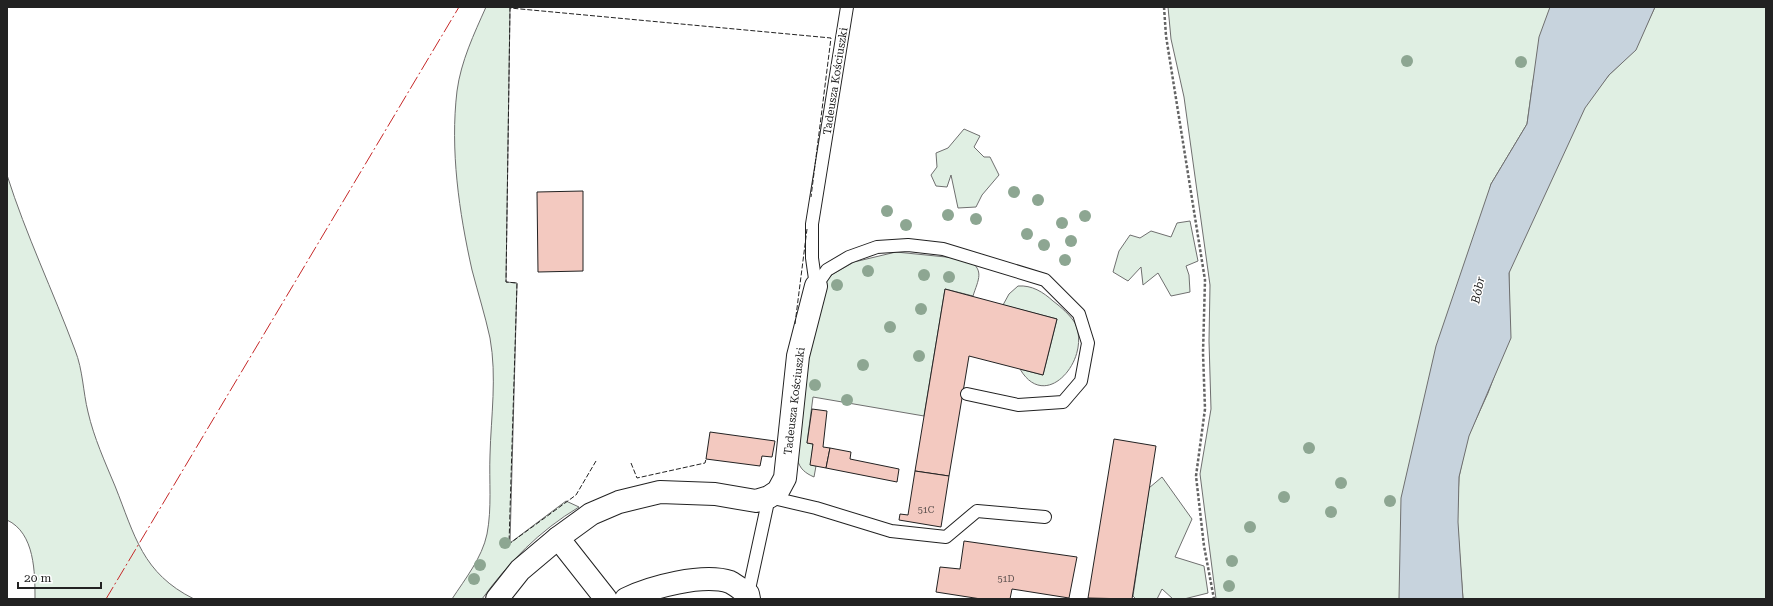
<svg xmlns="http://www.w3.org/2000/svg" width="1773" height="606" font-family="'Roboto Serif',serif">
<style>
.green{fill:#e0efe3;stroke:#6f6f6f}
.water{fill:#c7d3dd;stroke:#6f6f6f}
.building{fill:#f3c9c0;stroke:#222}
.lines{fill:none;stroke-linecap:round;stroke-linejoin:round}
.service-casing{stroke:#222;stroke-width:14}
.minor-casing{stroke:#222;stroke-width:24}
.path{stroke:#646464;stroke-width:2.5;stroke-dasharray:3 2;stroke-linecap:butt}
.service{stroke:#fff;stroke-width:12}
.minor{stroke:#fff;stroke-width:22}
.fence{stroke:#222;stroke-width:1;stroke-dasharray:5 2;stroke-linecap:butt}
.power{stroke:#c62828;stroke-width:1;stroke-dasharray:14 3 2 3;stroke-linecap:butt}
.tree{fill:#8da692}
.labels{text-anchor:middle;stroke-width:3;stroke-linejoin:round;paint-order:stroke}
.number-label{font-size:9px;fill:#564c4a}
.street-label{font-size:11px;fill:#222;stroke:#fff}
.water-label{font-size:12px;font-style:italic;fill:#222;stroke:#fff}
</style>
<rect width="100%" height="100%" fill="#fff"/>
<g class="green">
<path d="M 486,7 L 511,7 L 510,8 L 506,282 L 517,283 L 510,543 L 566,501 L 579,507 C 539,531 509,562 482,599 L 452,599 C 465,579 482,558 487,534 C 492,508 489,481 490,455 C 491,416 497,377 490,338 C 485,315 478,293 472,270 C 459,212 450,150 457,91 C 461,61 474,34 486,7 Z"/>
<polygon points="1168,7 1551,7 1533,81 1527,124 1491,184 1400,599 1216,599 1200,474 1211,409 1209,341 1210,285 1184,97 1171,39"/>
<polygon points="1655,7 1766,7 1766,599 1463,599 1457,520 1459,477 1467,439 1488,393 1509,337 1509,269 1586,104 1609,75 1634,51"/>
<polygon points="964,129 980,136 974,147 984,157 990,157 999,175 982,195 976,207 958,208 951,175 947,187 936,186 931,175 937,167 936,153 948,148"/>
<path d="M 7,175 C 26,235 53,291 75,350 C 83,370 83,392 88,412 C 94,438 105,462 115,486 C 135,536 142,573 194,599 L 35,599 C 35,573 35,533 7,520 Z"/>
<polygon points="1190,221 1198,261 1186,266 1189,275 1190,292 1171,296 1158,273 1143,285 1141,267 1128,281 1113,272 1119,251 1130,235 1140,238 1151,231 1171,237 1177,223"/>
<path d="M 896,252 L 966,259 C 986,269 978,280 973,296 L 945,289 L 924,416 L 813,397 L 807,443 L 813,444 L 811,465 L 816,466 L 814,477 C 805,473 800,469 797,459 L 812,318 L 827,280 L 833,274 L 854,262 Z"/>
<path d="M 1018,286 C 1032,285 1043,292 1053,301 C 1061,307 1070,315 1075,323 C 1092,358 1046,414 1020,369 L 1043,375 L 1057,319 L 1003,305 L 1009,294 Z"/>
<polygon points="1162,477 1192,519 1175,557 1204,566 1208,593 1184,599 1173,599 1162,589 1157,599 1136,599 1133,596 1149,488"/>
</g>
<polygon class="water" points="1550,7 1655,7 1636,50 1609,75 1585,108 1509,273 1511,338 1469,436 1459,477 1458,522 1463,599 1399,599 1401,498 1436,346 1491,184 1527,124 1539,37"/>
<g class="building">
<polygon points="583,191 583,271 538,272 537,192"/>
<polygon points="945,289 1057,319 1043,375 969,356 949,476 915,471"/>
<polygon points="812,409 827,411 823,447 830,448 826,468 810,465 813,444 807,443"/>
<polygon points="710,432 775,441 772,457 762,456 760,466 706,459"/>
<polygon points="1114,439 1156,446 1132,599 1088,598"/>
<polygon points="830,448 851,452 850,459 899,469 897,482 826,468"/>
<polygon points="915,471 949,476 941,527 899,520 900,514 908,515"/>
<polygon points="964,541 1077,557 1069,598 1012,589 1010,599 981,599 936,592 940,567 960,569"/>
</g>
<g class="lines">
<g class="service-casing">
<g id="service">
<polyline points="816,286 827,270 849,257 877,247 908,245 943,249 1045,280 1079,314 1088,343 1081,381 1063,402 1018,405 967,394"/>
<polyline points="816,286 812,258 812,224 847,7"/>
<polyline points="748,594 769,497 816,508 891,531 946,537 977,511 1045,517"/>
</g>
</g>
<g class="minor-casing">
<g id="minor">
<polyline points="558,538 606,599"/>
<polyline points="497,599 520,570 558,538 591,514 619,502 660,492 715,494 756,501 769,497 778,491 785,478 798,356 816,286"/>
<path d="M 626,599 C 651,587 703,573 730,582 C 736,585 743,591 748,594 L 749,599"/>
</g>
</g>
<polyline class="path" points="1164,7 1166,36 1205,280 1203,353 1205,409 1196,476 1204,546 1214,599"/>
<use href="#service" class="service"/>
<use href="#minor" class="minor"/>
<g class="fence">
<polyline points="795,324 807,229"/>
<polyline points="596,461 576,495 509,544 517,283 506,282 510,8 831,38 811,197"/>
<polyline points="631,463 637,478 705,463 706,459"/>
</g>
<polyline class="power" points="106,599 459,7"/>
</g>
<g class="tree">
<circle cx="1407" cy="61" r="6"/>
<circle cx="1521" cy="62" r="6"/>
<circle cx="1014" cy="192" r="6"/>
<circle cx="1038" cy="200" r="6"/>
<circle cx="887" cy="211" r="6"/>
<circle cx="948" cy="215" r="6"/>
<circle cx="1085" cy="216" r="6"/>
<circle cx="976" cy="219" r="6"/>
<circle cx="1062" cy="223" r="6"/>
<circle cx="906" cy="225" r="6"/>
<circle cx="1027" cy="234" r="6"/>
<circle cx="1071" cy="241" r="6"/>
<circle cx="1044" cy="245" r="6"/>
<circle cx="1065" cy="260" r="6"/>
<circle cx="868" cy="271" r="6"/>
<circle cx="924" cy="275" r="6"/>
<circle cx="949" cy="277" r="6"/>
<circle cx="837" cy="285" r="6"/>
<circle cx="921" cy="309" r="6"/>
<circle cx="890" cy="327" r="6"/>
<circle cx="919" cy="356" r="6"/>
<circle cx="863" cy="365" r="6"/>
<circle cx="815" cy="385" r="6"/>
<circle cx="847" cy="400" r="6"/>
<circle cx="1309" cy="448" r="6"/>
<circle cx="1341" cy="483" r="6"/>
<circle cx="1284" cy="497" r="6"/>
<circle cx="1390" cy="501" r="6"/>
<circle cx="1331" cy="512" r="6"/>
<circle cx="1250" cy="527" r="6"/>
<circle cx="505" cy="543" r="6"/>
<circle cx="1232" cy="561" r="6"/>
<circle cx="480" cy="565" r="6"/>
<circle cx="474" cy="579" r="6"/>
<circle cx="1229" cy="586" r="6"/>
</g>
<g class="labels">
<g class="number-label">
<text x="926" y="513">51C</text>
<text x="1006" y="582">51D</text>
</g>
<g class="street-label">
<text transform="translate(835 81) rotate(-81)" y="4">Tadeusza Kościuszki</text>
<text transform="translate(794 401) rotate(-83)" y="4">Tadeusza Kościuszki</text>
</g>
<g class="water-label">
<text transform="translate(1478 290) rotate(-78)" y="4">Bóbr</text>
</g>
</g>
<rect width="1773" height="606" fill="none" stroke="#222222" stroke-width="16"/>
<path d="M18 582v6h83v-6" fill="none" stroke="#222222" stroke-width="2"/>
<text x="24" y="582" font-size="12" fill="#222222" stroke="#ffffff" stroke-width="3" paint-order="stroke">20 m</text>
</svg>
